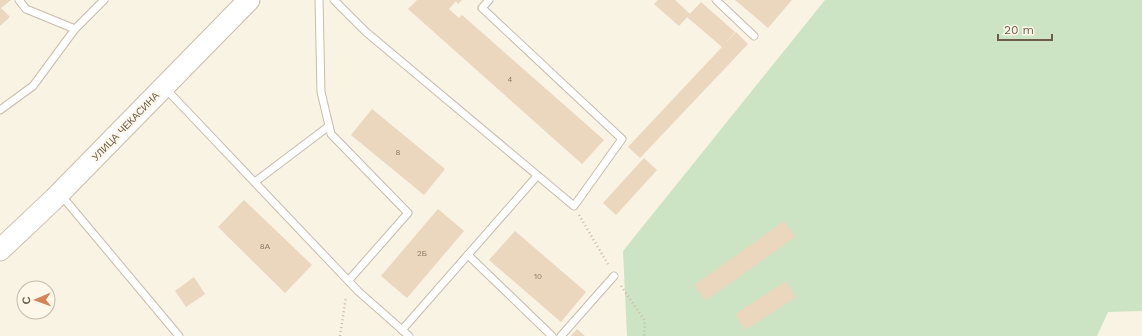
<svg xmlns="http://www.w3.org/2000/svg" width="1142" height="336" font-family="'Work Sans',sans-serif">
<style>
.green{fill:#cce4c4}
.building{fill:#ebd6be}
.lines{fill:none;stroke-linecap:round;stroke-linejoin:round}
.lane-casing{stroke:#c8bcab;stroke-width:9}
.secondary-casing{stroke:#cbbdaa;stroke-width:23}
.path{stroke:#cfbaa2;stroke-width:2.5;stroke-dasharray:1 3;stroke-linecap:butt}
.lane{stroke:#fff;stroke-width:7}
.secondary{stroke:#fff;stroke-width:21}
.labels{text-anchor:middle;stroke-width:4;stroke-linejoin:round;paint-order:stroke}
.number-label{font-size:8px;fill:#8c7b68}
.street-label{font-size:10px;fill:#6d5d4c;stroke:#fcf7e8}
</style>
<rect width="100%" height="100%" fill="#f9f3e3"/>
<polygon class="green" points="825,0 1142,0 1142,311 1108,312 1097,336 627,336 623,251"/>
<g class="building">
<polygon points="0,0 11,0 1,8 10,17 0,26"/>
<polygon points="417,0 462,0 458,4 456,1 449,9 459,18 462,15 604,140 582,164 408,9"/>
<polygon points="658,0 675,0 690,14 679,26 654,4"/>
<polygon points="735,0 792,0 768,28"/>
<polygon points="701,2 735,32 724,45 736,32 748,44 640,158 628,147 722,47 687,17"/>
<polygon points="372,109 445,169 424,195 351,135"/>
<polygon points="644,158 657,170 616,215 603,203"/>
<polygon points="244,200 312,265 285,293 218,227"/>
<polygon points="438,209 464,231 407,298 381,276"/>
<polygon points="784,221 795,237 705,301 694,285"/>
<polygon points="515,231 586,292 561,322 489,260"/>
<polygon points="194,277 205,294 186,307 175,291"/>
<polygon points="786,281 796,297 745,330 735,314"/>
<polygon points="577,329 585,336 571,336"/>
</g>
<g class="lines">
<g class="lane-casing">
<g id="lane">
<polyline points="19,0 26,9 75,29"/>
<polyline points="319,0 321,92 331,134 408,213 349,280"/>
<polyline points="334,0 366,32 574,206 622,139 482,8 489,0"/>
<polyline points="716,0 754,36"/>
<polyline points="165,88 358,291 409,336"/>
<polyline points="0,110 33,86 75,29 104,0"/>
<polyline points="255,182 329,126"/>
<polyline points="61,195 179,336"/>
<polyline points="468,255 552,336"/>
<polyline points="402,330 537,176"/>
<polyline points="561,336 614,276"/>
</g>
</g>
<g class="secondary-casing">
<polyline id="secondary" points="0,250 54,199 249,0"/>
</g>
<g class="path">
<polyline points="579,215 609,266"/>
<polyline points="621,286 645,321 644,336"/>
<polyline points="340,336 346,297"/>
</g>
<use href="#lane" class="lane"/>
<use href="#secondary" class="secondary"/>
</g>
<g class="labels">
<g class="number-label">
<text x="510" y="82">4</text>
<text x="398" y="155">8</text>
<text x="265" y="249">8А</text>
<text x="422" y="256">2Б</text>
<text x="538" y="279">10</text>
</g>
<g class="street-label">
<text transform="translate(125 126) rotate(-46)" y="4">УЛИЦА ЧЕКАСИНА</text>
</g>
</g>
<g transform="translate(36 300) rotate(268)"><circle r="19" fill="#fcf7e8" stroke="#c3b9aa"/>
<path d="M0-3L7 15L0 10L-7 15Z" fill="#d48557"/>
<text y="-6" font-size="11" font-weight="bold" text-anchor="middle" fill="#6d5d4c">С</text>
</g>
<path d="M998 34v6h54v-6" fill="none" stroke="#6d5d4c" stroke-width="2"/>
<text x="1004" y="34" font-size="12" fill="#6d5d4c" stroke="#fcf7e8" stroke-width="3" paint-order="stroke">20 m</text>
</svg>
